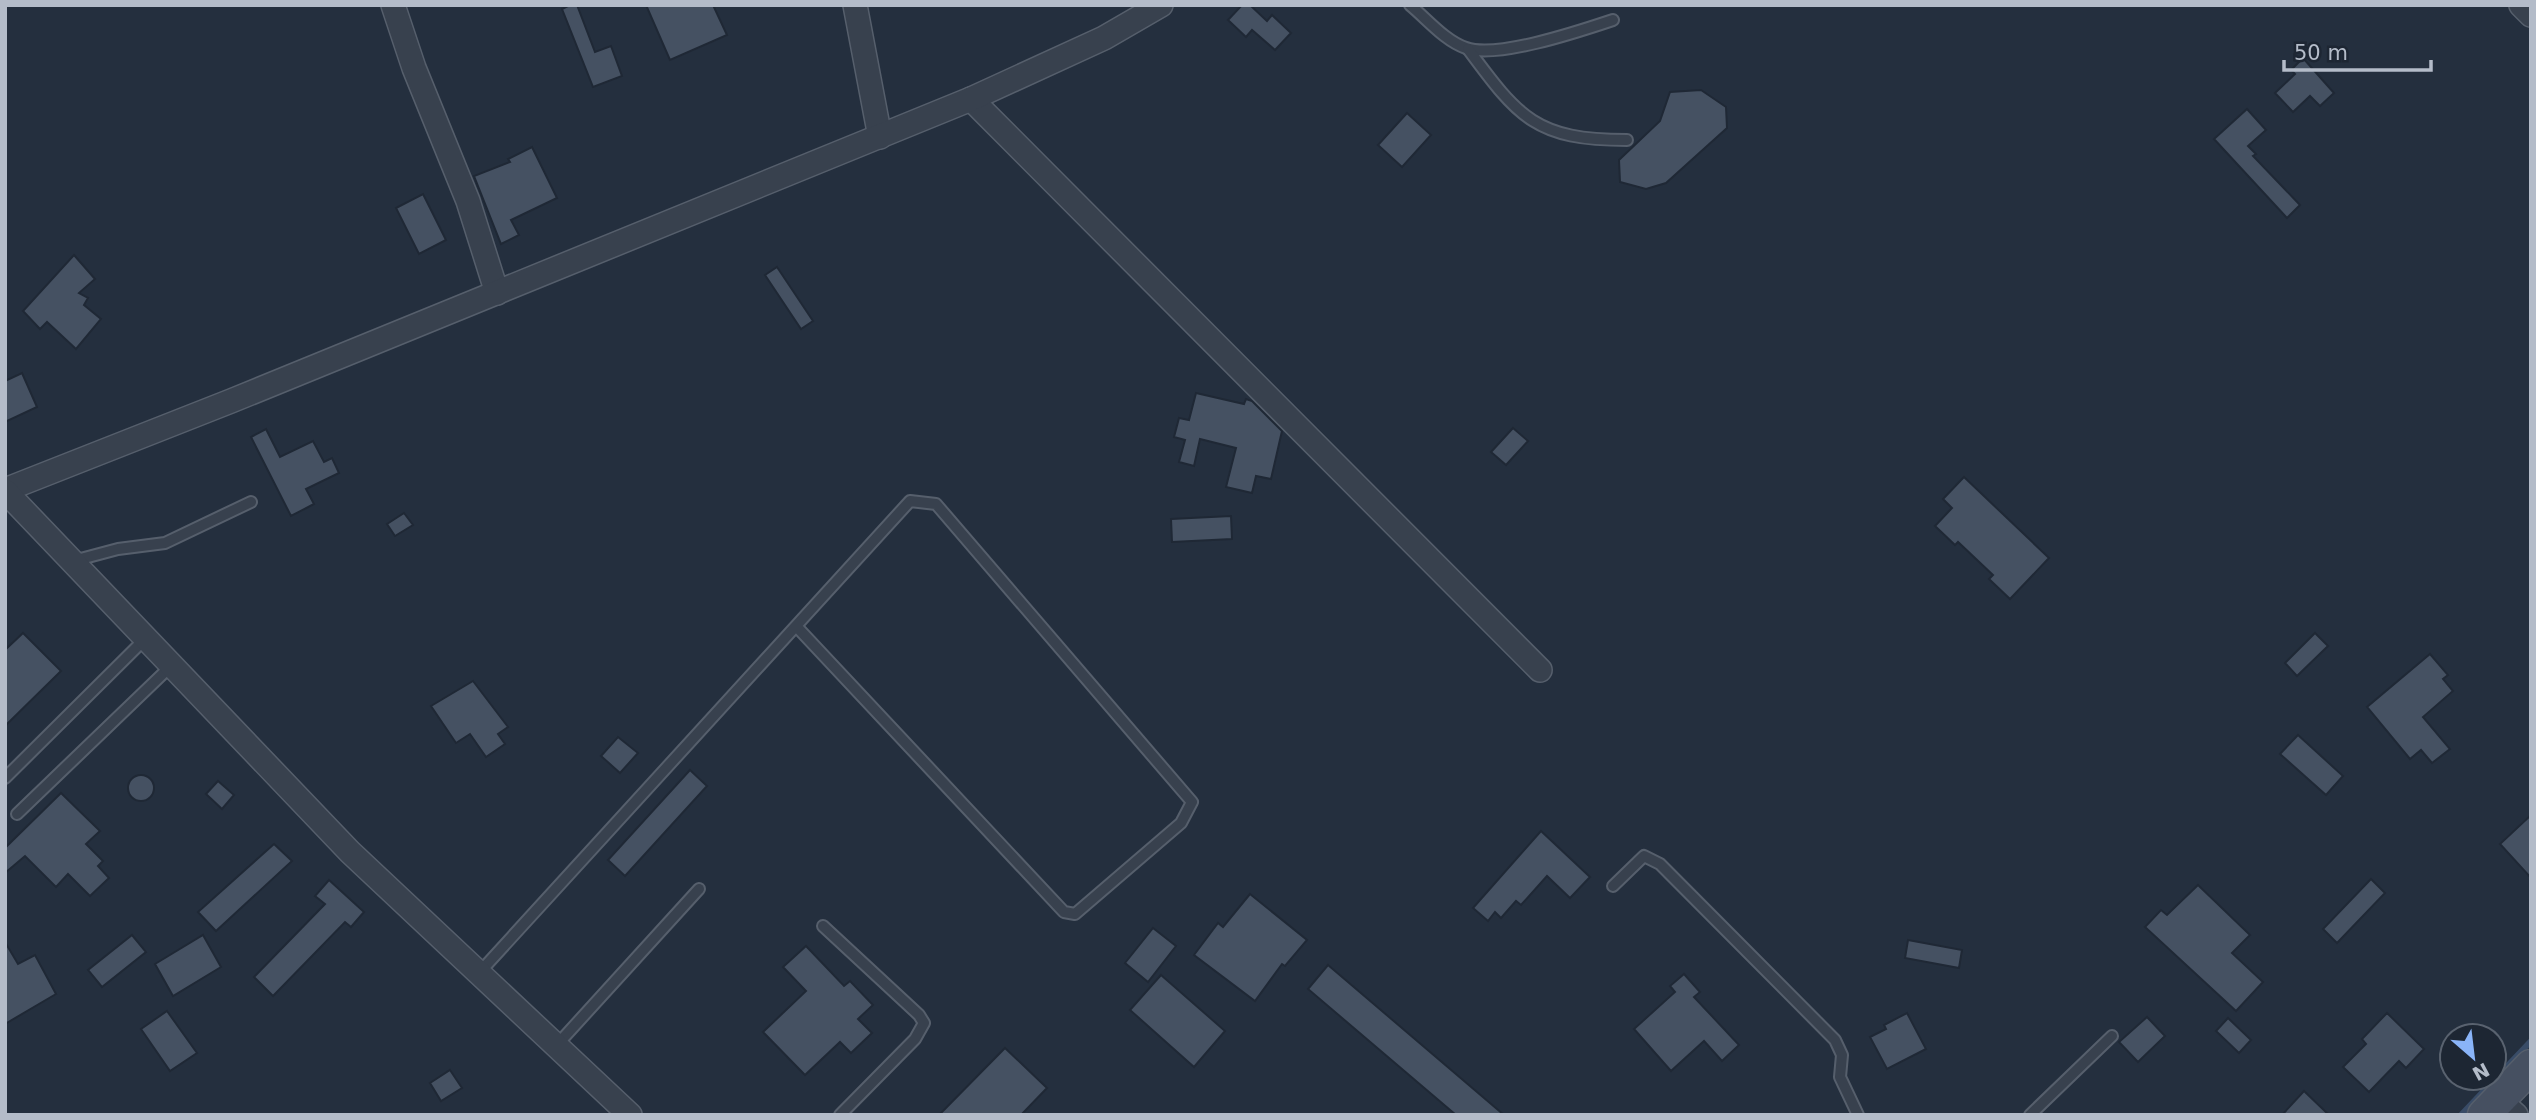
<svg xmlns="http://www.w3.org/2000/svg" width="2536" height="1120" font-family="'DejaVu Sans',sans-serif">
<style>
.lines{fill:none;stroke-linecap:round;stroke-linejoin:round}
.stream{stroke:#394c67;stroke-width:6}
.building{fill:#455162;stroke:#1f2835;stroke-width:2}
.service-casing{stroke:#565f6c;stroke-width:14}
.minor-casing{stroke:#565f6c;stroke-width:26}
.secondary-casing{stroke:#565f6c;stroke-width:35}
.service{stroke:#38414e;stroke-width:10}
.minor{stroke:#38414e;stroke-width:23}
.secondary{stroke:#465061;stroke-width:32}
</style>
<rect width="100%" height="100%" fill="#242f3e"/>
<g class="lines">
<polyline class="stream" points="2461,1115 2531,1041"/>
</g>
<g class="building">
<polygon points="570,5 577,5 595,52 611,46 622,76 593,87 562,9"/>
<polygon points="646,5 713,5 727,35 670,60"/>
<polygon points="1242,5 1250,5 1267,21 1272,15 1291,33 1275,50 1252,30 1246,37 1228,20"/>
<polygon points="2303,58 2334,93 2320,106 2310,96 2293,112 2275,93 2295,74 2291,70"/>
<polygon points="1701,90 1726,107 1727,128 1666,183 1646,189 1620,182 1619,160 1660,121 1670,92"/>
<polygon points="2247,109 2266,130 2248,146 2256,154 2253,156 2300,205 2287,218 2214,139"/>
<polygon points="1407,113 1431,135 1402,167 1378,145"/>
<polygon points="532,147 557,198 511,220 519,235 501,244 474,176 510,162 508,159"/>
<polygon points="423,194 446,240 419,254 396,208"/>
<polygon points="74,255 95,279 79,293 88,298 84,305 101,319 76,349 47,322 40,329 23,311"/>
<polygon points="777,267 813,321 801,329 765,275"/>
<polygon points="22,373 37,407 5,422 5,381"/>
<polygon points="1196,393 1244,404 1246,399 1252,401 1282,431 1271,479 1256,476 1252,493 1226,487 1236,448 1200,439 1194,466 1179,462 1185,440 1174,437 1179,418 1189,420"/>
<polygon points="1513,428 1528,441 1506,465 1491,452"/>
<polygon points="266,429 280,457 313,441 324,462 332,458 339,473 306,489 314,504 291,516 251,437"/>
<polygon points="1964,477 2049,558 2010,599 1989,579 1993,575 1958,542 1955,545 1935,526 1952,508 1943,499"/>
<polygon points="404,513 413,525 395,536 387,524"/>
<polygon points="1231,516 1232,539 1172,542 1171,519"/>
<polygon points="23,633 61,671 5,726 5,650"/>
<polygon points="2315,633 2328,646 2297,676 2285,663"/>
<polygon points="2430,654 2448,675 2443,679 2453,691 2423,717 2450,749 2432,763 2421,750 2410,759 2367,707"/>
<polygon points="473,681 508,727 498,734 505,744 486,757 470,734 456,743 431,706"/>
<polygon points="2298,735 2343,776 2326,795 2280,754"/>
<polygon points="618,737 638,753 620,773 601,756"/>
<polygon points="690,770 707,786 625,876 608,860"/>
<circle cx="141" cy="788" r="13"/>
<polygon points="218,781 234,795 222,809 206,794"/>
<polygon points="61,793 100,831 86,844 103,861 98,866 109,878 90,896 68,874 56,887 25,856 5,873 5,848"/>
<polygon points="2531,815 2531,878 2500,844"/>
<polygon points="1541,831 1590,877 1570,898 1547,876 1521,905 1516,901 1501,918 1495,912 1488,921 1473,908"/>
<polygon points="274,844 292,861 216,931 198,912"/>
<polygon points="2371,879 2385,893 2337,943 2323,929"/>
<polygon points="329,880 364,912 351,927 345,922 273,996 254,977 325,904 315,896"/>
<polygon points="2198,885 2250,935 2232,953 2263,982 2236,1011 2145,927 2161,910 2167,915"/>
<polygon points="1250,894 1307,940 1285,966 1282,964 1255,1001 1194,955 1218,923 1223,927"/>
<polygon points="1153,928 1176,946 1148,982 1125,963"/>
<polygon points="132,935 146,952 102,987 88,970"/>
<polygon points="203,935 221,967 173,996 155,964"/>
<polygon points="1908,940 1962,950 1959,968 1905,958"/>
<polygon points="5,942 18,964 35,955 56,994 5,1024"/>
<polygon points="806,946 844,986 850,981 873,1005 858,1019 872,1033 851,1053 840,1042 805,1075 763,1032 806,991 783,967"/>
<polygon points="1328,965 1504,1115 1456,1115 1308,989"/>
<polygon points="1684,974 1700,992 1694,997 1739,1045 1722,1061 1704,1041 1671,1071 1634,1029 1675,992 1670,986"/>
<polygon points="1161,975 1225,1031 1194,1067 1130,1010"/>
<polygon points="167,1011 197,1053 170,1071 141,1029"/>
<polygon points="1907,1013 1926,1049 1887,1069 1870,1037 1886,1029 1884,1025"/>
<polygon points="2387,1013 2424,1049 2406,1068 2399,1061 2369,1092 2343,1067 2366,1044 2362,1039"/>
<polygon points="2147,1017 2165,1036 2138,1062 2119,1042"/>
<polygon points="2228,1018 2251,1040 2239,1053 2216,1031"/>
<polygon points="1005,1048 1047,1088 1021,1115 939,1115"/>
<polygon points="450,1070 462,1088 441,1101 430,1083"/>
<polygon points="2304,1091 2329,1115 2282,1115"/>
</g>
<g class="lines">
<g class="service-casing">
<g id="service">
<path d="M 1410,5 C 1427,19 1445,41 1466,48 C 1497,59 1580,31 1613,20"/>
<path d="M 1468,49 C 1519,118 1536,140 1627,140"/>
<polyline points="73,561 118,549 165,543 251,502"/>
<polyline points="5,778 146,638"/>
<polyline points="17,814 172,665"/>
<polyline points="1613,886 1644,856 1660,864 1835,1040 1842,1055 1840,1077 1858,1115"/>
<polyline points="823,926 919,1015 924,1023 915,1039 840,1115"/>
<polyline points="479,973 910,501 936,504 1192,802 1181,823 1075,914 1064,912 796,626"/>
<polyline points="556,1046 699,889"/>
<polyline points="2030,1115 2112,1036"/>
</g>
</g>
<g class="minor-casing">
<g id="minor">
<polyline points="393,5 414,68 468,201 497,293"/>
<polyline points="855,5 880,137"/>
<polyline points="2521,5 2531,15"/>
<polyline points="971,99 1540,670"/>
<polyline points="5,490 231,401 971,99 1104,38 1161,5"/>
<polyline points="5,491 350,852 630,1115"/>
<polyline points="2498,1099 2516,1115"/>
</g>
</g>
<g class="secondary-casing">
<polyline id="secondary" points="2484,1115 2531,1066"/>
</g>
<use href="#service" class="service"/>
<use href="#minor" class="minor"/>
<use href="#secondary" class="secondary"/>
</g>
<rect width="2536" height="1120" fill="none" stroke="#b4bcc9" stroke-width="14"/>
<g transform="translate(2473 1057) rotate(152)"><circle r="33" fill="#1d2633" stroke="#59626f" stroke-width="2"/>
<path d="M0-5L12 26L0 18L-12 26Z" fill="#8ab4f8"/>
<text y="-10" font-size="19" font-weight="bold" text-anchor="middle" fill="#b4bcc9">N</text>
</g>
<path d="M2284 60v10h147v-10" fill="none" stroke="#b4bcc9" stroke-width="3.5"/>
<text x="2294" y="60" font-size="21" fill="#b4bcc9" stroke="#1d2633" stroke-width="5" paint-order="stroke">50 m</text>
</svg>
